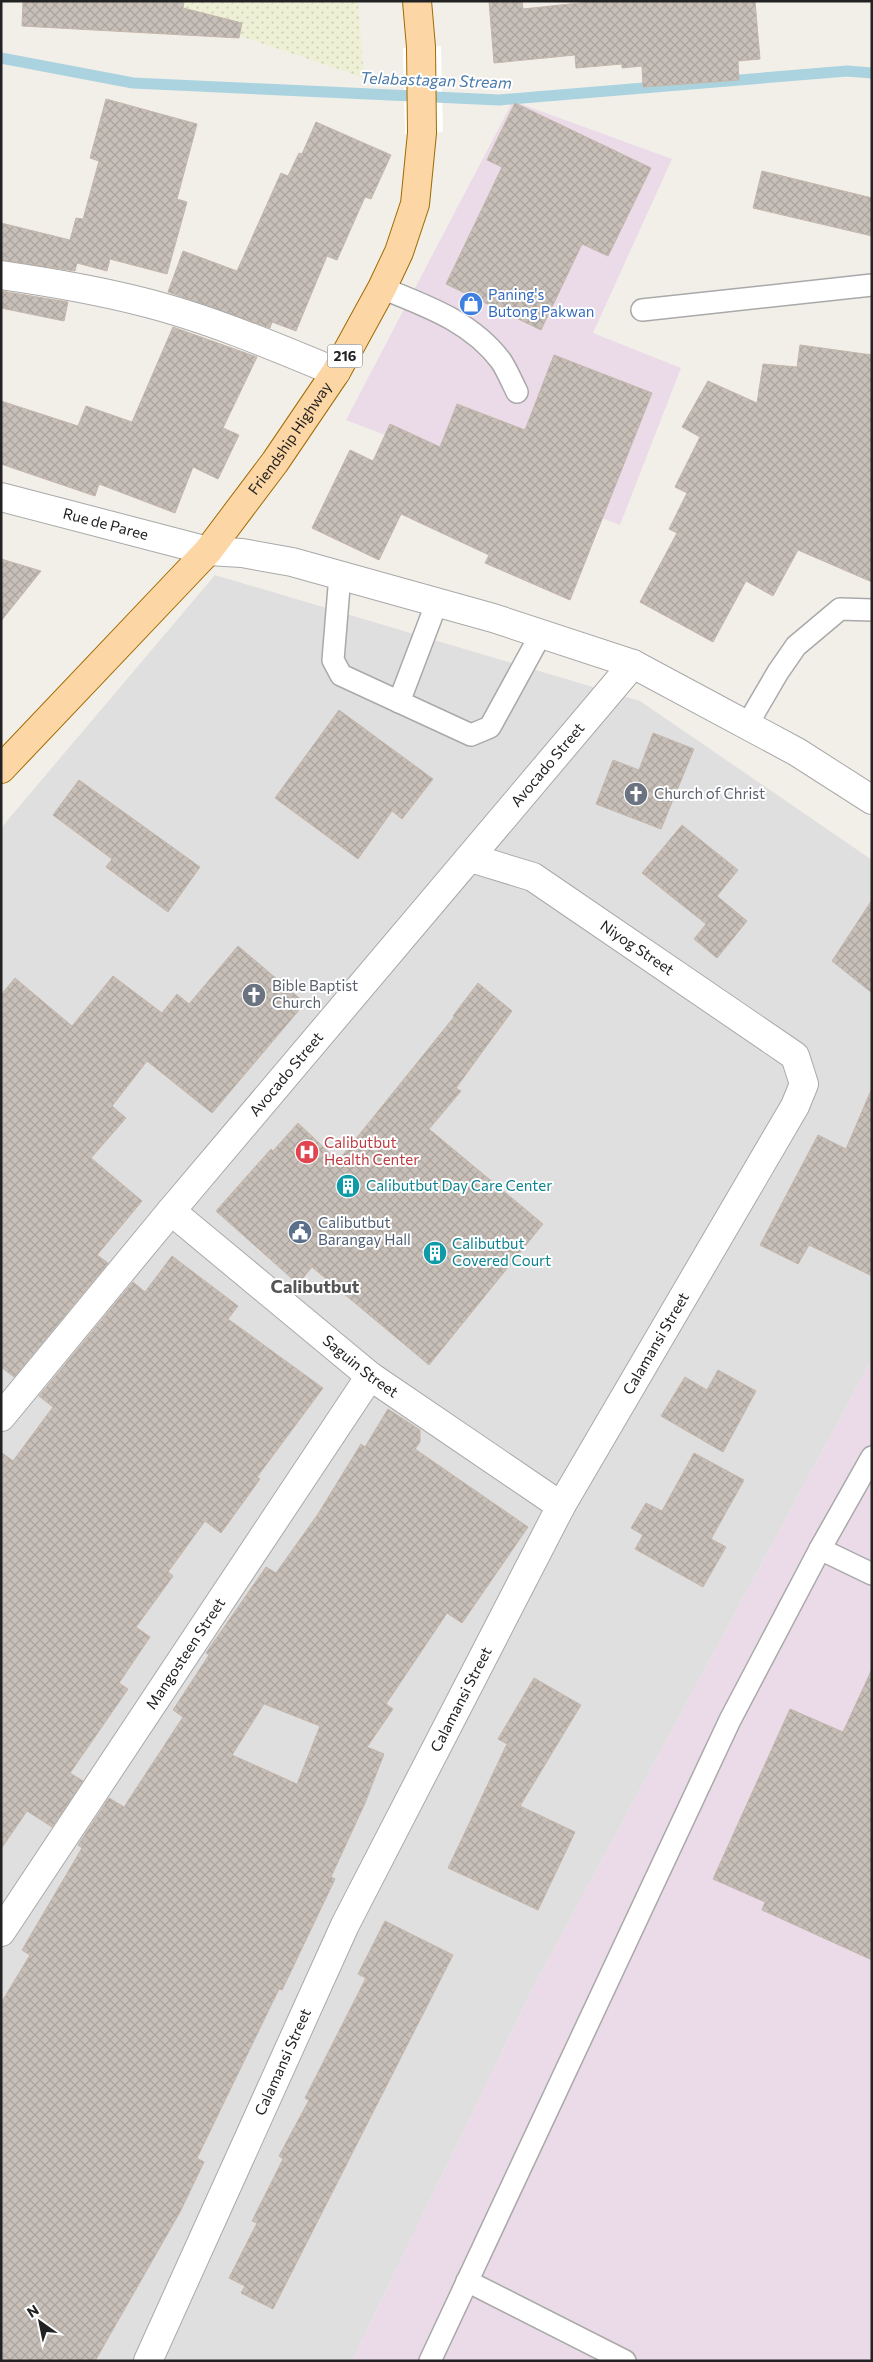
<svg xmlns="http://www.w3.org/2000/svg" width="873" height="2362" font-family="Commissioner,sans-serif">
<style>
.residential{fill:#e0dfdf}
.industrial{fill:#ebdbe8}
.farmland{fill:url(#farmland-dots)}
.pier{fill:#fff}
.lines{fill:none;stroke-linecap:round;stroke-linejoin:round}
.stream{stroke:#aad3df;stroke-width:11}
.building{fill:url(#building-cross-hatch);stroke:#c4b6ab;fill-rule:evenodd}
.service-casing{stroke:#a9a9a9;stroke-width:24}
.minor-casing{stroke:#a9a9a9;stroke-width:30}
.tertiary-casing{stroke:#a9a9a9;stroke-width:30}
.primary-casing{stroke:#a06b00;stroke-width:30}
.service{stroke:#fff;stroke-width:21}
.minor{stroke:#fff;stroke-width:28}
.tertiary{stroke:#fff;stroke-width:28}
.primary{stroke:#fcd6a4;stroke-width:28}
.labels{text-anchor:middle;stroke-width:4;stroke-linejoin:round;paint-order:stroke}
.shield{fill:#fff;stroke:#646464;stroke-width:1}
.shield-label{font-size:14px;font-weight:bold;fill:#222}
.shop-label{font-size:15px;fill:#366cbe;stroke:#fff;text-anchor:start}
.street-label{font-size:15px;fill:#222;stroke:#fff}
.worship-label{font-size:15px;fill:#5b616d;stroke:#fff;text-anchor:start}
.health-label{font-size:15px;fill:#be3a42;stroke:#fff;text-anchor:start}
.culture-label{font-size:15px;fill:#0d838f;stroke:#fff;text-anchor:start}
.service-label{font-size:15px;fill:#4e5e75;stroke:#fff;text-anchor:start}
.water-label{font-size:16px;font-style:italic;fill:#4a7aab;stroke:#fff}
.quarter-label{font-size:18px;font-weight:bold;fill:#555;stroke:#fff}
</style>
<defs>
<pattern id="farmland-dots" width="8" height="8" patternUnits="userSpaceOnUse" patternTransform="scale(1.25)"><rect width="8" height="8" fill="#eef0d5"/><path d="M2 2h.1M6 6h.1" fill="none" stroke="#ccceb7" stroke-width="1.8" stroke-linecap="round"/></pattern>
<pattern id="building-cross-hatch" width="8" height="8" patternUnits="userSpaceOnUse" patternTransform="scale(1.25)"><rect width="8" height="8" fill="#c7bfb8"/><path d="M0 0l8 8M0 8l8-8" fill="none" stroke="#aba49e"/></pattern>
</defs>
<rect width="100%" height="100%" fill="#f2efe9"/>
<polygon class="residential" points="215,575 640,701 872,860 872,1359 533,1988 352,2361 1,2361 1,828"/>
<g class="industrial">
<polygon points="513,101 672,159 593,333 681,368 620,525 346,420"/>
<polygon points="872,1359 872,2361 352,2361 533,1988"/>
</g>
<polygon class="farmland" points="136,1 358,1 364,78"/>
<polygon class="pier" points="441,46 443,132 405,134 403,48"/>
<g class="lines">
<polyline class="stream" points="1,58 133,83 499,100 847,71 872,73"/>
</g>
<g class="building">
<polygon points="23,1 184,1 183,8 242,23 239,38 22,26"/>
<polygon points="489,1 522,1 523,9 598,1 755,1 760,59 738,61 739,80 643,87 642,66 622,68 622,64 576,68 575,55 494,63"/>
<polygon points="106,99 197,124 177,199 187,202 167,274 110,259 107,271 77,263 75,271 1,260 1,223 70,240 76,218 83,219 99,161 90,158"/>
<polygon points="515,103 651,168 608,256 582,244 541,330 446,284 502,167 487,160"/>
<polygon points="316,122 391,155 371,199 365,197 337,260 327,256 296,331 272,322 270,328 168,292 183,251 237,271 281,173 288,176 299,153 302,154"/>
<polygon points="762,171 872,198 872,236 753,208"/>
<polygon points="1,291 68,302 64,321 1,308"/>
<polygon points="173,327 257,357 223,428 239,435 218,479 193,467 175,513 99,484 95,496 1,464 1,401 78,426 86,406 132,422"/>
<polygon points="800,345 872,355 872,582 798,550 773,596 746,581 713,642 640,602 677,533 669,529 687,493 675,487 700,437 682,427 708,381 757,403 763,364 797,367"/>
<polygon points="554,355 652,393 570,600 485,563 489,555 401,514 379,560 312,528 350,450 373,461 390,424 440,447 457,404 525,430"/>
<polygon points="1,559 41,571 1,621"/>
<polygon points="339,710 433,779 402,819 392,811 358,859 275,798"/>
<polygon points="653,733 694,749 661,829 596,804 613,760 639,770"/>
<polygon points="79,780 200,867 168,912 106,867 112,859 53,815"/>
<polygon points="682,825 738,870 717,896 747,921 717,958 694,939 706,924 642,873"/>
<polygon points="872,900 872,993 832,961"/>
<polygon points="238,946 305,1003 212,1113 147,1061 112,1106 126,1118 91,1158 142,1201 97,1255 108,1263 14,1377 1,1367 1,995 15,978 72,1026 113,976 162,1013 177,994 189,1004"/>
<polygon points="478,983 512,1011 456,1088 461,1091 429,1129 543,1224 429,1365 312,1267 298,1284 216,1211 271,1149 273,1151 298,1123 338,1161 454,1017 453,1016"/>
<polygon points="872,1088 872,1276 809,1245 798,1264 760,1245 818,1135 846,1149"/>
<polygon points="172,1256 238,1306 228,1319 323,1388 257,1477 260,1479 221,1533 205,1521 168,1572 173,1576 136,1627 150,1637 119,1683 128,1689 70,1773 83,1781 52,1827 27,1811 1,1849 1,1452 13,1461 53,1407 39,1396 133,1282 145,1292"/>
<polygon points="718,1370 756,1391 723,1452 661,1416 685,1377 707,1390"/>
<path d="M 388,1409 L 420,1430 L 420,1442 L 415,1449 L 528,1527 L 462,1623 L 447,1613 L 386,1704 L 393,1709 L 367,1747 L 384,1754 L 365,1803 L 331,1877 L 335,1879 L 282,1990 L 279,1989 L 197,2158 L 204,2162 L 180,2212 L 95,2361 L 1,2361 L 1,2003 L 30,1955 L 22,1950 L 82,1848 L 78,1845 L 109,1798 L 124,1807 L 183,1717 L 173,1710 L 209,1655 L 206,1653 L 266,1567 L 276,1573 L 318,1514 L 361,1444 L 365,1447 ZM 264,1704 L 320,1726 L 297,1784 L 232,1755 Z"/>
<polygon points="694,1453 744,1480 711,1539 726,1547 703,1587 635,1549 643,1535 631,1528 646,1503 662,1511"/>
<polygon points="872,1669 872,1960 762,1910 765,1902 713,1879 790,1709 843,1732"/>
<polygon points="534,1678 581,1705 520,1806 575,1832 538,1910 448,1868 507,1744 498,1739"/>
<polygon points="385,1921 453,1955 273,2309 241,2293 245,2286 229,2278 257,2223 252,2221 283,2159 279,2156 309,2100 305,2098 366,1978 358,1974"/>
</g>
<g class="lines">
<g class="service-casing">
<g id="service">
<path d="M 382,288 C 426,306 471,321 501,361 C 507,370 512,382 517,392"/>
<polyline points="642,310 872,285"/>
<polyline points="340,575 333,660 341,675 471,735 490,727 541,634"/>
<polyline points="399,702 437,602"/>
<polyline points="747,725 778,672 796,646 840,609 872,610"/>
<polyline points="820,1549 872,1574"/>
<polyline points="467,2281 625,2361"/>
<polyline points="430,2361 730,1720 820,1549 872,1457"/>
</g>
</g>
<g class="minor-casing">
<g id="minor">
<path d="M 1,275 C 49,282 97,290 143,302 C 207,318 276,347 336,372"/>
<path id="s1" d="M 1,497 L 208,551"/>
<path id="s2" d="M 171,1211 L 370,1376 L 561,1506"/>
<path id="s3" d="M 1,1417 L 171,1211 L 633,664"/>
<path id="s4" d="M 1,1932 L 370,1376"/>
<path id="s5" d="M 148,2361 L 345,1925 L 561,1506 L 795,1106 L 804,1084 L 795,1056 L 533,877 L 471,858"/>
</g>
</g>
<g class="tertiary-casing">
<polyline id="tertiary" points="208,551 242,553 292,562 493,618 633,664 797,752 872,800"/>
</g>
<g class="primary-casing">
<g id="primary">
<path id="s6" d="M 1,769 L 208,551 L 275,462 L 336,372 L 382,288 L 399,252 L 415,204 L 422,133 L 421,47 L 417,1"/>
</g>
</g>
<use href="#service" class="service"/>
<use href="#minor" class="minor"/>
<use href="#tertiary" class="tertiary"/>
<use href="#primary" class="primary"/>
</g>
<defs>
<g id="shop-disc" transform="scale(1.25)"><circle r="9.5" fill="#3f7fe0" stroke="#fff"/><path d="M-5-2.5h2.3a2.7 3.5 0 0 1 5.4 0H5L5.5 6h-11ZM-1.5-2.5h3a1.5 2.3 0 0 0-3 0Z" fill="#fff"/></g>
<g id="church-disc" transform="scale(1.25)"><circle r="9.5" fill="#6b7280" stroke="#fff"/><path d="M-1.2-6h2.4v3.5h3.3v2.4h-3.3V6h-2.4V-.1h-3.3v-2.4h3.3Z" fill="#fff"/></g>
<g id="hospital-disc" transform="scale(1.25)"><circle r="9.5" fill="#e0444e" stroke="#fff"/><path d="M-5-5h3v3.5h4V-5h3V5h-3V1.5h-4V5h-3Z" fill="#fff"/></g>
<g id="building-disc" transform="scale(1.25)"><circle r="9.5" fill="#0f9aa8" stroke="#fff"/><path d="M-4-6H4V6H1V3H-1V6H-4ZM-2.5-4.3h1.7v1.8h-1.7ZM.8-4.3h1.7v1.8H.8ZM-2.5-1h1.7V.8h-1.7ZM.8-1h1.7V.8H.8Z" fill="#fff"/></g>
<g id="civic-disc" transform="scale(1.25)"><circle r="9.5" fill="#5c6f8a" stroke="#fff"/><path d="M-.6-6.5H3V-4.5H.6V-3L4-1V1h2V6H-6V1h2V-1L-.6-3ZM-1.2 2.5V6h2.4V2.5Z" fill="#fff"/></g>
</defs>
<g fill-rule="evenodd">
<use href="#shop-disc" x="471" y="304"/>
<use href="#church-disc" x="636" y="794"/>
<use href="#church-disc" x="254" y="995"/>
<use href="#hospital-disc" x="307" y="1152"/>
<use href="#building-disc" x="348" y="1186"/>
<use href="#civic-disc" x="300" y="1232"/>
<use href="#building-disc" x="435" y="1253"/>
</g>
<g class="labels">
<rect class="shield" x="327.5" y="344.5" width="35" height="23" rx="4"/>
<g class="shield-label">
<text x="345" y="361">216</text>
</g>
<g class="shop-label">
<text x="488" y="300">Paning's<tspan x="488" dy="17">Butong Pakwan</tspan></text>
</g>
<g class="street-label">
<text dy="5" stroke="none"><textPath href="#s6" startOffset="440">Friendship Highway</textPath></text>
<text dy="5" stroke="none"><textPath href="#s1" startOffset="108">Rue de Paree</textPath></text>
<text dy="5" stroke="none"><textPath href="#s3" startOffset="851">Avocado Street</textPath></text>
<text transform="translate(637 948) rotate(34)" y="5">Niyog Street</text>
<text dy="5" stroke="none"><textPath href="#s3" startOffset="446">Avocado Street</textPath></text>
<text dy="5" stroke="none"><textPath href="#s5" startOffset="1138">Calamansi Street</textPath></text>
<text dy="5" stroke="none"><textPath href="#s2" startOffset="245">Saguin Street</textPath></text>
<text dy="5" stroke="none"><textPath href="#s4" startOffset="334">Mangosteen Street</textPath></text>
<text dy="5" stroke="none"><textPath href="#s5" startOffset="732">Calamansi Street</textPath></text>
<text dy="5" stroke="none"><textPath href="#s5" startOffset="328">Calamansi Street</textPath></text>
</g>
<g class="worship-label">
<text x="654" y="799">Church of Christ</text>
<text x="272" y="991">Bible Baptist<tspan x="272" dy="17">Church</tspan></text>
</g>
<g class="health-label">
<text x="324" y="1148">Calibutbut<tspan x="324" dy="17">Health Center</tspan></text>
</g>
<g class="culture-label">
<text x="366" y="1191">Calibutbut Day Care Center</text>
<text x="452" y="1249">Calibutbut<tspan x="452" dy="17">Covered Court</tspan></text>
</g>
<g class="service-label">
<text x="318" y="1228">Calibutbut<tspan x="318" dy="17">Barangay Hall</tspan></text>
</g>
<g class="water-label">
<text transform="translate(436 80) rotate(2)" y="6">Telabastagan Stream</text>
</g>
<g class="quarter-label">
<text x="315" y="1293">Calibutbut</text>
</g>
</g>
<rect width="873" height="2362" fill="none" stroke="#222222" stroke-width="5"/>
<g transform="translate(40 2322) rotate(327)" stroke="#ffffff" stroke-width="4" paint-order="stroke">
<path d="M0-4L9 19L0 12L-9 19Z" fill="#222222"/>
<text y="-8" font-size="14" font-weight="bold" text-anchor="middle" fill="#222222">N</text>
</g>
</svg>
